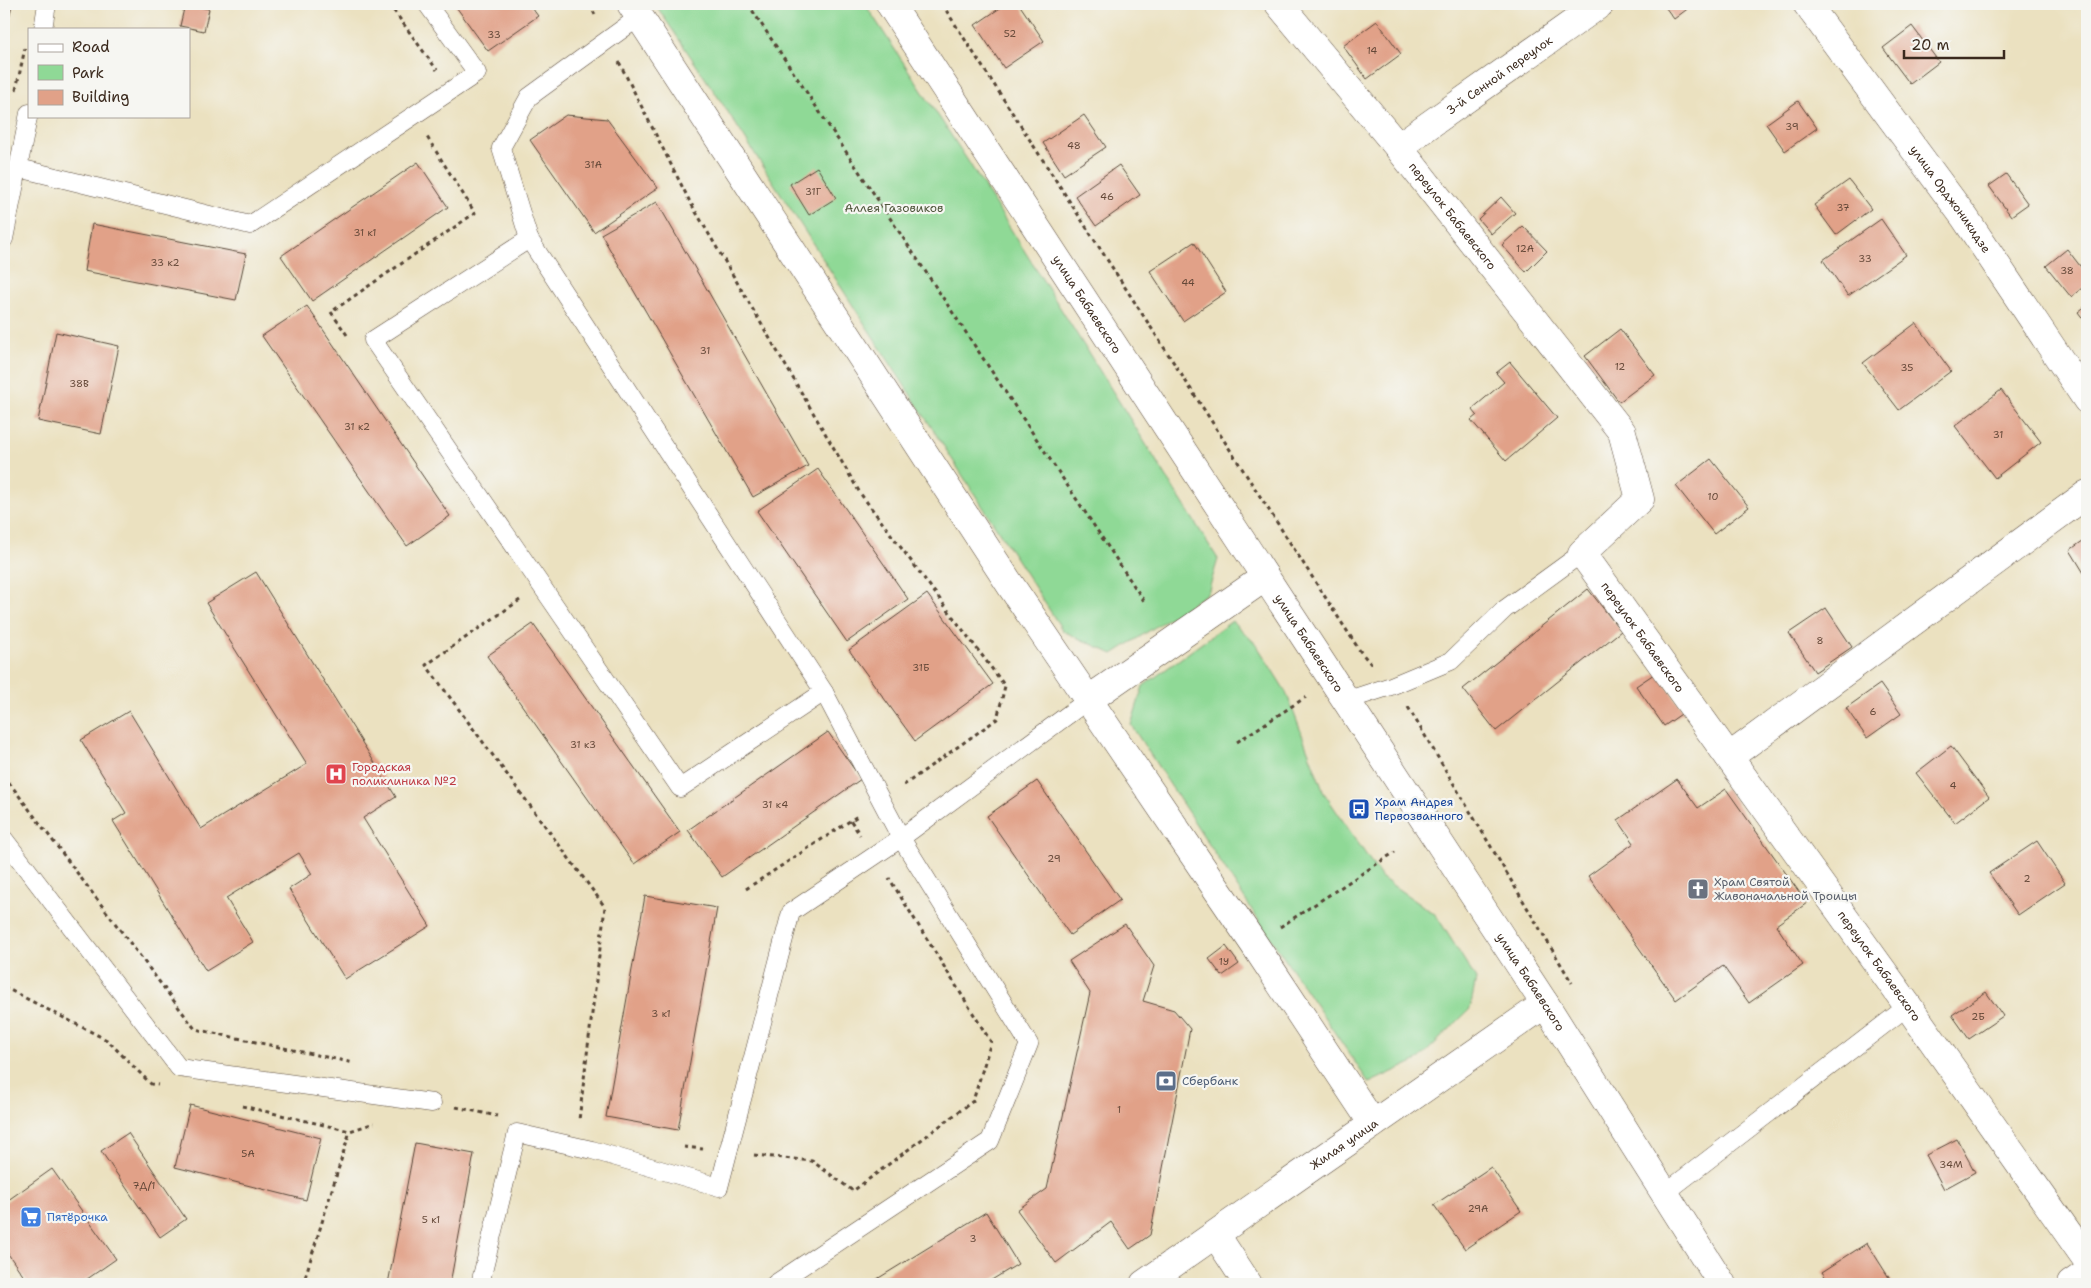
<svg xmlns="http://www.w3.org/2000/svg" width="2091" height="1288" font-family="'Shantell Sans',sans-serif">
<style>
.green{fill:#8fd996;stroke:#65825a}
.building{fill:#e1a188}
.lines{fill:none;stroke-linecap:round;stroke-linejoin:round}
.lane-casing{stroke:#554536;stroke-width:19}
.street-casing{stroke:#554536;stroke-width:29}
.secondary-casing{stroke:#554536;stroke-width:29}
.path{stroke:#554536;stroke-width:3;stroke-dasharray:4 4;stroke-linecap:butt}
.lane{stroke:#fff;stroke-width:18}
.street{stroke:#fff;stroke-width:28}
.secondary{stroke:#fff;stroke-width:28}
.labels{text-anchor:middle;stroke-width:4.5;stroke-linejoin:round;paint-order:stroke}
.number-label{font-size:10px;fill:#644838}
.street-label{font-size:12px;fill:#3b2a1e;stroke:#f6f6f2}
.park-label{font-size:12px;fill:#50563c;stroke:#f6f6f2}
.health-label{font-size:12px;fill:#be3a42;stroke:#f6f6f2;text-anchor:start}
.transit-label{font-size:12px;fill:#164399;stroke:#f6f6f2;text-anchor:start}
.worship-label{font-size:12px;fill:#5b616d;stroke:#f6f6f2;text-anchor:start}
.service-label{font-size:12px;fill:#4e5e75;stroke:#f6f6f2;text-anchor:start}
.shop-label{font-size:12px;fill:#366cbe;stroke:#f6f6f2;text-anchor:start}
</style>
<rect width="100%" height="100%" fill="#f6f6f2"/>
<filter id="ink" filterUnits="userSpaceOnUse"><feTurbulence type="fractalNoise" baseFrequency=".02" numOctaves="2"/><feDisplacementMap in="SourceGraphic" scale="10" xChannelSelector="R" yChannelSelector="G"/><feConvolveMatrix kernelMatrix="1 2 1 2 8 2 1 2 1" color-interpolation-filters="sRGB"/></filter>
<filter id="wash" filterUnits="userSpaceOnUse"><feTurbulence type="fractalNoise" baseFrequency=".0096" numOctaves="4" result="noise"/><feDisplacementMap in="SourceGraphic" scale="20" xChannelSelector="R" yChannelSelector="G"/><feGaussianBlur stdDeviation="1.12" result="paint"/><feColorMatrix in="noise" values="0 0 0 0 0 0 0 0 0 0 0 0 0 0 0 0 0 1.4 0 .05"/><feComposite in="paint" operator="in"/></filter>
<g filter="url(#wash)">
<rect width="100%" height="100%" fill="#ebe1c0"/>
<g class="green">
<polygon points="655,4 865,4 968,161 1218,559 1208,593 1113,654 1063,631 726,109"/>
<polygon points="1232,621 1256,644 1286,692 1324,793 1382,878 1436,915 1476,979 1470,1009 1418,1060 1369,1083 1263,927 1131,725 1143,686"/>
</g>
<g id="blocks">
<g class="building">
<polygon points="4,4 12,4 5,39 4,38"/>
<polygon points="185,4 209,9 204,31 180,26"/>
<polygon points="454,4 529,4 538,16 488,51"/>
<polygon points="1006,4 1019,4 1044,41 1004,68 975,25"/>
<polygon points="1663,4 1694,4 1674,19"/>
<polygon points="1377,21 1401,54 1367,79 1343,46"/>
<polygon points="1912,26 1939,62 1910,84 1883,48"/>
<polygon points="1798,101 1817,128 1785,151 1766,124"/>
<polygon points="566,115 607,119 658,188 594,232 530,140"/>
<polygon points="1084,115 1106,147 1064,175 1043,143"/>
<polygon points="418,162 448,207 312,301 281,256"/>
<polygon points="1119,165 1140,195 1096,226 1075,196"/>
<polygon points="817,167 836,198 809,215 790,184"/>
<polygon points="2006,174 2028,204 2011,216 1989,186"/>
<polygon points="1849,180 1871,209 1836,235 1814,205"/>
<polygon points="1501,197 1515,213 1491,234 1478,219"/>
<polygon points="657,202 808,466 753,497 601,234"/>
<polygon points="1881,219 1906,255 1848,296 1823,260"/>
<polygon points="92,224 246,254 236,300 84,271"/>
<polygon points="1523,226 1547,251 1526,272 1502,245"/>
<polygon points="1194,242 1226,292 1183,321 1150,271"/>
<polygon points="2067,249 2087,275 2087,284 2071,297 2046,266"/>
<polygon points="2087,305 2087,324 2078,312"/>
<polygon points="307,306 450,516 407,546 262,336"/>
<polygon points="1916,323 1951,371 1899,410 1863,363"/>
<polygon points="1620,329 1655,375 1619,402 1585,356"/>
<polygon points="56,332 119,346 101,434 38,421"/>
<polygon points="1510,362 1557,418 1506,461 1471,420 1477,415 1472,409 1504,382 1496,373"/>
<polygon points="2001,390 2041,442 1995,478 1955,426"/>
<polygon points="1711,459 1749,507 1714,534 1676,486"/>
<polygon points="818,469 908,599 847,642 757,511"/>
<polygon points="2087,538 2087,578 2070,550"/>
<polygon points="256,572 396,797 363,818 430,926 345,979 289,889 312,874 299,853 226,898 253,942 206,971 113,821 126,813 81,740 129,711 201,829 307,764 206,603"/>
<polygon points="1588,589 1621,631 1496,731 1463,689"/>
<polygon points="927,594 993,684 915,741 849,650"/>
<polygon points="1826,608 1852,647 1815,672 1789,633"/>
<polygon points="533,624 680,832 634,864 487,656"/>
<polygon points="1657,672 1684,712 1664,726 1636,686"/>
<polygon points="1880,684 1901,714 1867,738 1846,708"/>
<polygon points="828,732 861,779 722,877 688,830"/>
<polygon points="1951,746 1989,797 1955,823 1916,773"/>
<polygon points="1677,779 1698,808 1726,789 1807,903 1776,925 1803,965 1749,1003 1723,966 1676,1000 1588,876 1634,843 1618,820"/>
<polygon points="1037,781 1120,900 1070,935 987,816"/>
<polygon points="2037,841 2065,883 2018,915 1989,873"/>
<polygon points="645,896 717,908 678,1130 606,1117"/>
<polygon points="1125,924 1154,966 1143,1001 1174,1010 1190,1029 1150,1235 1130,1249 1111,1222 1056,1263 1017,1210 1047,1189 1090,993 1069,961"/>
<polygon points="1226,946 1239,964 1222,976 1209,959"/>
<polygon points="1986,992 2003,1016 1969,1039 1952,1015"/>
<polygon points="190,1105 321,1138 306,1200 175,1167"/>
<polygon points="128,1133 186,1219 160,1237 101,1151"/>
<polygon points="1957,1139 1975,1172 1944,1189 1926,1155"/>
<polygon points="415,1143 474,1154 450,1284 388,1284"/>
<polygon points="1491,1167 1521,1211 1465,1249 1434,1205"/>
<polygon points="52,1169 116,1259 80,1284 29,1284 4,1248 4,1203"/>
<polygon points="986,1212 1018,1264 985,1284 869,1284"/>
<polygon points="1867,1243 1893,1284 1830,1284 1822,1272"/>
</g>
</g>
</g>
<g filter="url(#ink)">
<use href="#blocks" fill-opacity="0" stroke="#554536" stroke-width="1"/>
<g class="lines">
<g class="lane-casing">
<g id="lane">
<polyline points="43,29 47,4"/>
<polyline points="19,168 250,225 477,73 427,4"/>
<polyline points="4,239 29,113"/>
<polygon points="529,239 824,692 680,788 373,340"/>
<polyline points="529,239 501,148 529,97 639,17"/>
<polyline points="1345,701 1391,686 1451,661 1505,609 1582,553"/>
<polyline points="4,839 179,1068 432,1103"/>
<polyline points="1665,1193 1908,1006"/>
<polyline points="480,1284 517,1133 592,1150 719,1187 791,912 901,838 824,692"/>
<polyline points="775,1284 990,1141 1029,1044 901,838 1088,700"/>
</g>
</g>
<g class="street-casing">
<g id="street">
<polyline points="631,4 1011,586 1254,944 1373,1124"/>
<path id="s1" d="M 1279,4 L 1398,147 L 1622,432 L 1640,499 L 1582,553 L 1908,1006 L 2087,1260"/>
<path id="s2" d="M 1807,4 L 1965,218 L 2087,400"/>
<path id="s3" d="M 1398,147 L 1600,4"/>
<polyline points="1088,700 1264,578"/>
<polyline points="1729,757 2087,494"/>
<polyline points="1216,1235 1248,1284"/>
<path id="s4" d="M 1144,1284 L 1545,1004"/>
<polyline points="2071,1284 2087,1273"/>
</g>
</g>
<g class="secondary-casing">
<g id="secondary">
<path id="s5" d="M 890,4 L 1545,1004 L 1722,1284"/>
</g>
</g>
<g class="path">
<polyline points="389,4 437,70"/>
<polyline points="590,4 596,17"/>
<polyline points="748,4 1146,604"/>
<polyline points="942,4 1360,651 1371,664"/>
<polyline points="619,62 689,200 860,493 1005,686 997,719 904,785"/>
<polyline points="16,90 25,48"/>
<polyline points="347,335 331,312 475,213 427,137"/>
<polyline points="520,600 426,665 605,907 579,1120"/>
<polyline points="1408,707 1572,983"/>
<polyline points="1237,742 1306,697"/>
<polyline points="4,776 195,1029 354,1063"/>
<polyline points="851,821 860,835"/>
<polyline points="746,889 859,815"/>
<polyline points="1280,927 1395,852"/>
<polyline points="4,987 107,1040 151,1084 158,1085"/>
<polyline points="242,1106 350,1131 374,1123"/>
<polyline points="456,1107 497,1116"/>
<polyline points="684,1147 703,1149"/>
<polyline points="754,1155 812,1161 853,1191 973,1101 991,1042 889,878"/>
<polyline points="303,1284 350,1131"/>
</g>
<use href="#lane" class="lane"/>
<use href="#street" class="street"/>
<use href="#secondary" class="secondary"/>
</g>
</g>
<defs>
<g id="hospital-square" transform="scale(1.125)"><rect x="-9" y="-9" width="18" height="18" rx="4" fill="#e0444e" stroke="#f6f6f2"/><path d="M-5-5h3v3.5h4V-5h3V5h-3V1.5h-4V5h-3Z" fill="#fff"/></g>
<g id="bus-square" transform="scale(1.125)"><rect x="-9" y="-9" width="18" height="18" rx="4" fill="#1a4fb4" stroke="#f6f6f2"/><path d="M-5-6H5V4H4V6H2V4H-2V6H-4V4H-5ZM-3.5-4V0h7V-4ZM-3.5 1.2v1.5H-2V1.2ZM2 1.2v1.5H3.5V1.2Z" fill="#fff"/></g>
<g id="church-square" transform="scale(1.125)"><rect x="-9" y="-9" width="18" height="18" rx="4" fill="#6b7280" stroke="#f6f6f2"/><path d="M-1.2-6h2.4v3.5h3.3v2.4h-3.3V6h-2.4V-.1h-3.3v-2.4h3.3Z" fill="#fff"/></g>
<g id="bank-square" transform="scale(1.125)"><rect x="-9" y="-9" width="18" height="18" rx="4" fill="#5c6f8a" stroke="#f6f6f2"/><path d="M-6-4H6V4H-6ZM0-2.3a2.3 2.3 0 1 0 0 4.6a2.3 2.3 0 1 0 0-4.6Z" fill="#fff"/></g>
<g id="supermarket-square" transform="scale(1.125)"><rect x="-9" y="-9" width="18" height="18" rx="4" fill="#3f7fe0" stroke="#f6f6f2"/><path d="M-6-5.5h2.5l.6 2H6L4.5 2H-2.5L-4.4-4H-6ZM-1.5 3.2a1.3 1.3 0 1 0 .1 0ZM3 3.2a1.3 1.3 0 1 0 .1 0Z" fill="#fff"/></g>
</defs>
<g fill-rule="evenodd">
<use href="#hospital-square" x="336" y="774"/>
<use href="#bus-square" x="1359" y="809"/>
<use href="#church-square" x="1698" y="889"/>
<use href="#bank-square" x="1166" y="1081"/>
<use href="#supermarket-square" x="31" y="1217"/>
</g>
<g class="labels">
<g class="number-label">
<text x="1010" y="37">52</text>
<text x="494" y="38">33</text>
<text x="1372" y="54">14</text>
<text x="1792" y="130">39</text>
<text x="1074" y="149">48</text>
<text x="593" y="168">31А</text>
<text x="813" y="195">31Г</text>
<text x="1107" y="200">46</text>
<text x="1843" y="211">37</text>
<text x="365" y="236">31 к1</text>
<text x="1525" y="252">12А</text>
<text x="1865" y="262">33</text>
<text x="165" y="266">33 к2</text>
<text x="2067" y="274">38</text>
<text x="1188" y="286">44</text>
<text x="705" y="354">31</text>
<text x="1620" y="370">12</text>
<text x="1907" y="371">35</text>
<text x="79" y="387">38В</text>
<text x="357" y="430">31 к2</text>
<text x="1998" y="438">31</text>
<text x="1713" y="500">10</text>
<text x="1820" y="644">8</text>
<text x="921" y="671">31Б</text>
<text x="1873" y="715">6</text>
<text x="583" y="748">31 к3</text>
<text x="1953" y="789">4</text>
<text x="775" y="808">31 к4</text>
<text x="1054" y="862">29</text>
<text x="2027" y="882">2</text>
<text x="1224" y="965">1У</text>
<text x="661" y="1017">3 к1</text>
<text x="1978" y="1020">2Б</text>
<text x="1119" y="1113">1</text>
<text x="248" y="1157">5А</text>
<text x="1951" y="1168">34М</text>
<text x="144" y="1189">7Д/1</text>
<text x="1478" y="1212">29А</text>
<text x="431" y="1223">5 к1</text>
<text x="973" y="1242">3</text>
</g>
<g class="street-label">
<text dy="4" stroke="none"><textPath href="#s3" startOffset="124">3-й Сенной переулок</textPath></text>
<text dy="4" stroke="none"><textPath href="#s2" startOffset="242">улица Орджоникидзе</textPath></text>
<text dy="4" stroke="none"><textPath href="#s1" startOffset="274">переулок Бабаевского</textPath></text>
<text dy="4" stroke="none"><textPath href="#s5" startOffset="359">улица Бабаевского</textPath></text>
<text dy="4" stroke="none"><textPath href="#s1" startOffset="801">переулок Бабаевского</textPath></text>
<text dy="4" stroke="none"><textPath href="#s5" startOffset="764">улица Бабаевского</textPath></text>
<text dy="4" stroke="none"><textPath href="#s1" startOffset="1206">переулок Бабаевского</textPath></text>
<text dy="4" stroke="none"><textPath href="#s5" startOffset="1169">улица Бабаевского</textPath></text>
<text dy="4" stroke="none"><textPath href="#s4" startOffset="244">Жилая улица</textPath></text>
</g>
<g class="park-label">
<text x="894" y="212">Аллея Газовиков</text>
</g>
<g class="health-label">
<text x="352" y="771">Городская<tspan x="352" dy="14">поликлиника №2</tspan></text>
</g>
<g class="transit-label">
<text x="1375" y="806">Храм Андрея<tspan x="1375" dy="14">Первозванного</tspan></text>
</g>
<g class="worship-label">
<text x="1714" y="886">Храм Святой<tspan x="1714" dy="14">Живоначальной Троицы</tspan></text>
</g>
<g class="service-label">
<text x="1182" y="1085">Сбербанк</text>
</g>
<g class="shop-label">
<text x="47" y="1221">Пятёрочка</text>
</g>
</g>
<rect width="2091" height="1288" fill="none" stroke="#f6f6f2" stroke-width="20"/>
<rect x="28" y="28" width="162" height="90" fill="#f6f6f2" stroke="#aba49d"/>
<rect x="38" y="44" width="25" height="8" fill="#ffffff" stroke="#aba49d"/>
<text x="72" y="52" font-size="15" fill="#3b2a1e">Road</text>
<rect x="38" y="65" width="25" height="15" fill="#8fd996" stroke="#aba49d"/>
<text x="72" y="78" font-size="15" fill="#3b2a1e">Park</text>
<rect x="38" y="90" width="25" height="15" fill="#e1a188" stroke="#aba49d"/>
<text x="72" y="102" font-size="15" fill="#3b2a1e">Building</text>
<path d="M1904 50v8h100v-8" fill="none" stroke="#3b2a1e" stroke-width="2.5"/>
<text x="1911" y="50" font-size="15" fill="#3b2a1e" stroke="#f6f6f2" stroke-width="4" paint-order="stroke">20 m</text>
</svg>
